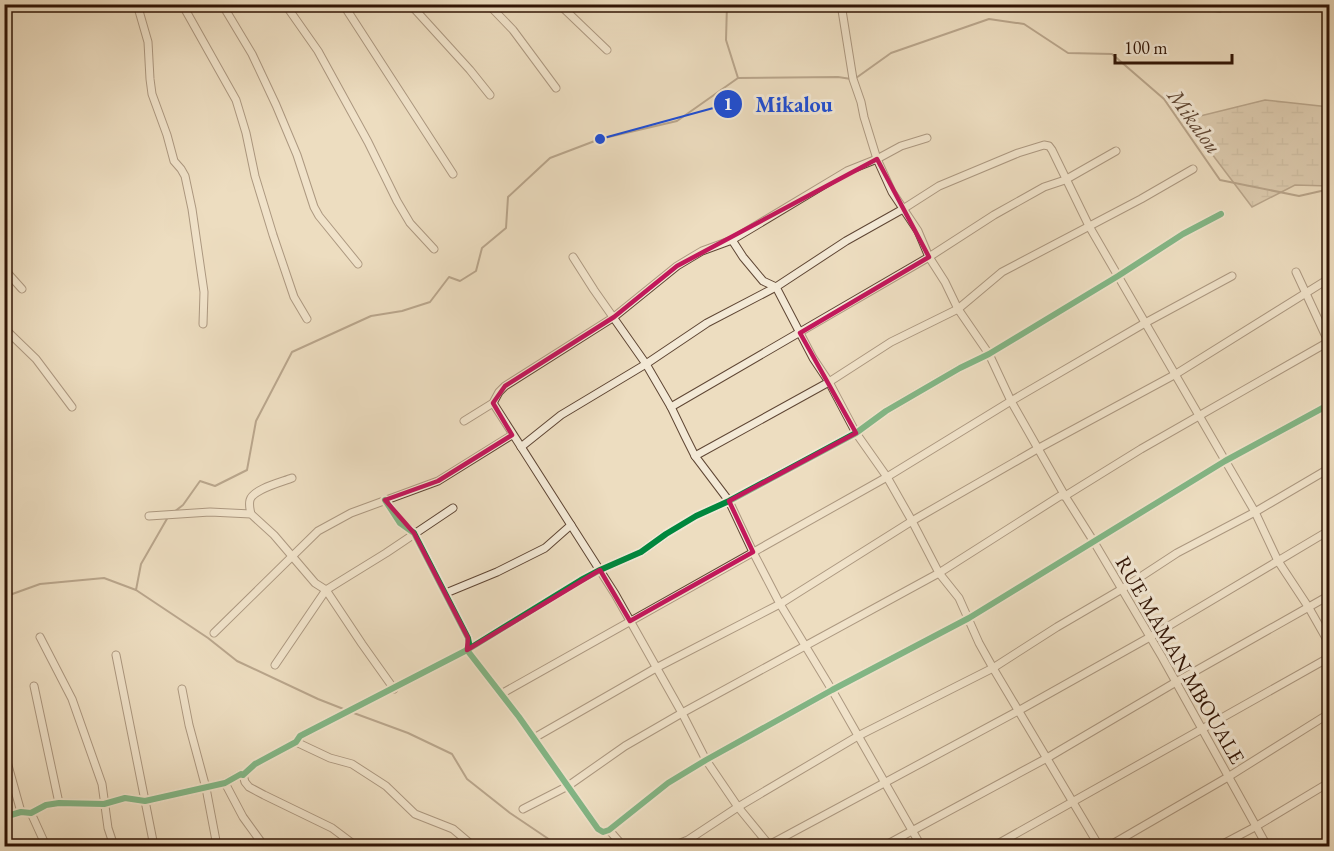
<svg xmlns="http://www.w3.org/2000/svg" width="1334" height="851" font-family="'EB Garamond',serif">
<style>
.wetland{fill:url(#wetland-marsh);stroke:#7e6852;stroke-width:1.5}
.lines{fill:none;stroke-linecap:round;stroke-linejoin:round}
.stream{stroke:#7b644f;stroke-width:2}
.street-casing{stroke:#5f4634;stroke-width:9}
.street{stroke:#f3e9d6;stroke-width:7}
.cycleway-casing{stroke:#f3e9d6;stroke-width:10}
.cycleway{stroke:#00873e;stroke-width:6}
.marked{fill:none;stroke:#c2185b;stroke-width:4.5;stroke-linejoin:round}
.labels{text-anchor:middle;stroke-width:6;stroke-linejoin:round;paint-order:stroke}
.street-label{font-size:21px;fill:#301405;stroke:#f3e9d6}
.water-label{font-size:22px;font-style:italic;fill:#624936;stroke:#f3e9d6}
.leader{fill:none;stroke:#1d4ed8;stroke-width:2}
.callout-dot{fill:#1d4ed8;stroke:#f3e9d6;stroke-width:2}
.mark-label{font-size:18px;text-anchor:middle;font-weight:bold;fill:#fff}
.callout-label{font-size:22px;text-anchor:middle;font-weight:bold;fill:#1d4ed8;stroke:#f3e9d6;stroke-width:6;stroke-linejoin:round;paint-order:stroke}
</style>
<defs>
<pattern id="wetland-marsh" width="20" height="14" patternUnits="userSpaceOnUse" patternTransform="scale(1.5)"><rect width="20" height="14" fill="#cdbba0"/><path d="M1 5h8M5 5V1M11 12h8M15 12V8" fill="none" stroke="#b0a088"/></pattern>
</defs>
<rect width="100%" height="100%" fill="#edddc0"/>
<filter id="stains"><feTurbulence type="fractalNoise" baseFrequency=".00333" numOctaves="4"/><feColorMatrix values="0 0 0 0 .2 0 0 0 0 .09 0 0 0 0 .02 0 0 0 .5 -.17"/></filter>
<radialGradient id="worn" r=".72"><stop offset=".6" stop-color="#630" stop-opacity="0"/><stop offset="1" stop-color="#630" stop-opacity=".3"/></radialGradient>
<polygon class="wetland" points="1265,100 1329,107 1329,186 1295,185 1252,207 1212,154 1192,118"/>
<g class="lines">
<g class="stream">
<polyline points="727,4 726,40 738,78"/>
<polyline points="856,78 891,53 989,19 1024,24 1068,53 1112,54 1164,99 1220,180 1299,196 1330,189"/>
<polyline points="174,512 183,505 200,481 215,486 247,470 256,421 292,352 371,316 402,311 430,302 449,277 460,281 476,271 482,248 506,228 508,197 550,158 600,139 677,121 738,78 838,77 851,79"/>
<polyline points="136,590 208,638 237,661 318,699 346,710"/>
<polyline points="4,597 40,584 104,578 136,590 141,564 168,517"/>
<polyline points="351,712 408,733 452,754 467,779 510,813 559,846"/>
</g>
<g class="street-casing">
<g id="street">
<polyline points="137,4 148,42 150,79 152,94 167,135 174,161 181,169 185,176 192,209 204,292 203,324"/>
<polyline points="186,4 186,11 236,100 246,133 255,176 273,235 294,297 307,319"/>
<polyline points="222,4 252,54 276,105 297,155 314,207 319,216 358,264"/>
<polyline points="285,4 318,51 368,142 397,201 410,223 434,249"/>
<polyline points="343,4 453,174"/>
<polyline points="410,4 470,70 490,95"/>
<polyline points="488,4 513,30 556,88"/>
<polyline points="559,4 607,50"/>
<polyline points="841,4 853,79 861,102 864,117 877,159 892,192 918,231 929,257 945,282 958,309 989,354 1011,401 1065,496 1094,542 1162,657 1267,846"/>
<polyline points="1180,4 1220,8 1226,4"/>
<polyline points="732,240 743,257 763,281 776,287 813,358 829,382 856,433 887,477 912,521 939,573 959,598 979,643 993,668 1099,846"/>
<polyline points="573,257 594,290 646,364 671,407 685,436 695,456 729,501 753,552 780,604 832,690 921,846"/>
<polyline points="4,269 22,289"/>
<polyline points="1296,272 1329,343"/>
<polyline points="4,328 36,359 72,407"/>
<polyline points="493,403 615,594 682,713 706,760 738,807 770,846"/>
<polyline points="671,407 929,257 994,215 1044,187 1065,180 1116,151"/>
<polyline points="464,421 493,403 499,392 505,386 614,317 677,266 702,251 732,240 847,171 877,159 901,146 927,138"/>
<polyline points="521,447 561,415 646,364 707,323 776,287 846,241 903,209 939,186 1018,153 1044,145 1049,146 1052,150 1089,226 1255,512 1278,561 1309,608 1330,645"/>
<polyline points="695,456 829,382 891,342 958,309 1002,272 1141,199 1193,169"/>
<polyline points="385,500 400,523 414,533 468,638 469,643 467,650 519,717 598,829 603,832 609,830 668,783 706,760 832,690 969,618 1225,461 1330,404"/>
<path d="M 251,514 C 250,510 249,504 250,500 C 253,489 282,482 292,478"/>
<polyline points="149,516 210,512 251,514 274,535 315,583 326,590 362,644 394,689"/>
<polyline points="446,593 497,572 545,548 571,525"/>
<polyline points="214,633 318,531 351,513 438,481 512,435"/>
<polyline points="40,637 72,699 102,784 108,828 114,846"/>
<polyline points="116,655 154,846"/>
<polyline points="275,665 326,590 386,553 453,508"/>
<polyline points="34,686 59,803"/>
<polyline points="182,689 189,725 206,788 217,846"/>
<polyline points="501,694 887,477 1011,401 1145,323 1232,276"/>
<polyline points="534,738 656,668 780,604 912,521 1039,448 1176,374 1330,278"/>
<polyline points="296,742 330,758 352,764 386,786 415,814 453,829 473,846"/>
<polyline points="4,751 21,812"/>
<polyline points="243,775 245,782 249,787 264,795 332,828 356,846"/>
<polyline points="225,783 243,817 264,846"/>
<polyline points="523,809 568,786 625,746 682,713 939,573 1060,496 1065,496 1141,449 1330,341"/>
<polyline points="31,813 46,846"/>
<polyline points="4,817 21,812 31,813 46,805 59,803 104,804 125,798 145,801 225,783 241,774 243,775 255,764 296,742 300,736 467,650 581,580 600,570 641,552 666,534 696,516 729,501 856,433 886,411 960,368 989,354 1118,276 1183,234 1221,214"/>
<polyline points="609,830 623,846"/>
<polyline points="673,846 688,840 738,807 858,736 993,668 1057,627 1122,589 1177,553 1255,512 1330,468"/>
<polyline points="767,846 1018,711 1150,637 1330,530"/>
<polyline points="884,846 1047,758 1176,682 1330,595"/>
<polyline points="994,846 1330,657"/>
<polyline points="1109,846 1228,777 1330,713"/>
<polyline points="1219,846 1255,827 1330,782"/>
<polyline points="1328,846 1330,846"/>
</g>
</g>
<use href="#street" class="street"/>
<g class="cycleway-casing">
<g id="cycleway">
<polyline points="385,500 400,523 414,533 468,638 469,643 467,650 519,717 598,829 603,832 609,830 668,783 706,760 832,690 969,618 1225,461 1330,404"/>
<polyline points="4,817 21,812 31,813 46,805 59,803 104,804 125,798 145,801 225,783 241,774 243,775 255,764 296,742 300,736 467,650 581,580 600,570 641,552 666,534 696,516 729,501 856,433 886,411 960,368 989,354 1118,276 1183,234 1221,214"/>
</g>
</g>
<use href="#cycleway" class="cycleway"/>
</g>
<path d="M0 0H1334V851H0ZM 877,159 L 929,257 L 800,333 L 856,433 L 729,501 L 753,552 L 630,621 L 600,570 L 467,650 L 468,638 L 414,533 L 385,500 L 438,481 L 512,435 L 493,403 L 505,386 L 614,317 L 677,266 Z" fill="#edddc0" fill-opacity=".55" fill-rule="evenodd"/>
<path class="marked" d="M 877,159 L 929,257 L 800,333 L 856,433 L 729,501 L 753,552 L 630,621 L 600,570 L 467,650 L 468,638 L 414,533 L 385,500 L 438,481 L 512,435 L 493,403 L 505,386 L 614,317 L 677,266 Z"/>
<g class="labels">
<g class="street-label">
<text transform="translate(1180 660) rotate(60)" y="7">RUE MAMAN MBOUALE</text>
</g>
<g class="water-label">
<text transform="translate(1195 121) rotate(54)" y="8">Mikalou</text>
</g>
</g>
<path class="leader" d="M600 139L728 104"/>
<g class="callout-dot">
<circle cx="600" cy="139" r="6"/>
<circle cx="728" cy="104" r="15"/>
</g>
<g class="mark-label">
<text x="728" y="110">1</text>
</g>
<g class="callout-label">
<text x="794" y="112">Mikalou</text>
</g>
<rect width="1334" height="851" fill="none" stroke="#edddc0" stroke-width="24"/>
<rect x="6" y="6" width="1322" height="839" fill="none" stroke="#301405" stroke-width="3"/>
<rect x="12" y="12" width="1310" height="827" fill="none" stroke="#301405" stroke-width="1.5"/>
<path d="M1115 54v9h117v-9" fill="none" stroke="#301405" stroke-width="3"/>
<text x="1124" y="54" font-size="18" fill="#301405" stroke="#f3e9d6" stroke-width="4.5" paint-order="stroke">100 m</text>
<rect width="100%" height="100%" filter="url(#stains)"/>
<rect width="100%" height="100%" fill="url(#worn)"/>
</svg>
